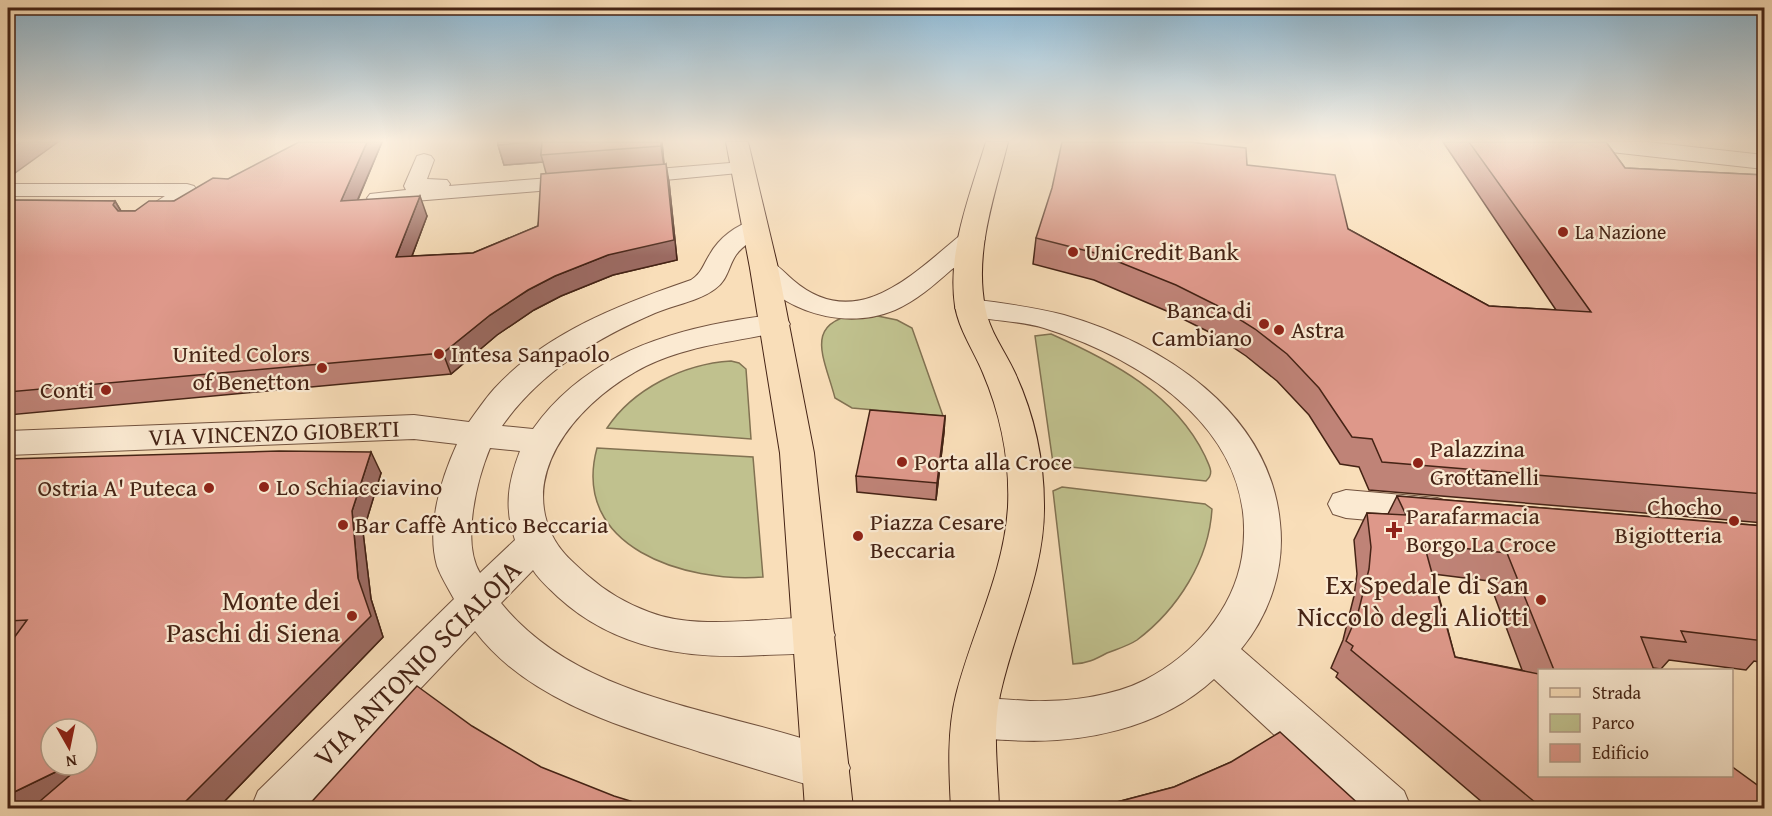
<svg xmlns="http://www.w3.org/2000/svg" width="1772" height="816" font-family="'Gentium Book Plus',serif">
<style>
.green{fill:#c0c18e;stroke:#827252;stroke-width:1.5}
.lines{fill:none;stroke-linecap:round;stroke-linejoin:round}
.lane-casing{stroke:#72523e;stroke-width:2}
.street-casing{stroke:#72523e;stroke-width:2}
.primary-casing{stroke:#452315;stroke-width:2}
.lane{fill:#fbead2;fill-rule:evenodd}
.street{fill:#fbead2;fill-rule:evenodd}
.primary{fill:#f9deb9;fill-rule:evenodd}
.wall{fill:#bf8377;stroke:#452315;stroke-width:1.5;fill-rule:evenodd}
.shaded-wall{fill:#9b6a61;stroke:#452315;stroke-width:1.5}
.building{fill:#de988a;stroke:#452315;stroke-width:1.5}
.poi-dot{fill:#8f2418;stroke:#fbead2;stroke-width:2}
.labels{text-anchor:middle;stroke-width:4.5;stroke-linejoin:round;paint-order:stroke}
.far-poi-label{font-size:20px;fill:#452315;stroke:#fbead2;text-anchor:start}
.poi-label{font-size:24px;fill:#452315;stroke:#fbead2;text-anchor:start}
.street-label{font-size:24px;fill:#452315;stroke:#fbead2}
.near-poi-label{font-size:28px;fill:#452315;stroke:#fbead2;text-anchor:end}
.near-street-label{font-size:28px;fill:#452315;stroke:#fbead2}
</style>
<rect width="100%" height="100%" fill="#f9deb9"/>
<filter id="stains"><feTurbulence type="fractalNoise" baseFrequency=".00333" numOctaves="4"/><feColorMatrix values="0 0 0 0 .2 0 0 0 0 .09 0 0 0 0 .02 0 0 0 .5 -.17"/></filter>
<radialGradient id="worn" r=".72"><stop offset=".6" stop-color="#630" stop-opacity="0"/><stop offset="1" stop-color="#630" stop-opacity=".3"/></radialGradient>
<g class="green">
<path d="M 863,313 L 897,320 L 912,328 L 943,416 L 852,408 L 835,398 C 824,356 801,321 863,313 Z"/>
<path d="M 1051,334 C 1112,361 1175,394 1205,456 C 1209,466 1215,473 1206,481 L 1061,466 L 1053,463 L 1035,336 Z"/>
<path d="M 731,361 L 739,363 L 746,369 L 751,439 L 607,428 C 633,389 683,364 731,361 Z"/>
<path d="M 597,448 L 753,457 L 763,577 C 686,583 570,548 597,448 Z"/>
<path d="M 1062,487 L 1205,504 L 1212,509 C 1209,560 1178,609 1137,640 C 1128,646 1117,649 1107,653 C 1096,659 1086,664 1073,664 L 1053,491 Z"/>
</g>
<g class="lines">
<g class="lane-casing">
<g id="lane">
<polygon points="424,154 431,156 434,160 427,179 447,180 450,184 449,186 576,176 583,178 586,182 583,186 576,188 377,204 370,202 367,198 370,194 406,190 404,186 417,156"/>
<polygon points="742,162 749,164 752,168 749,172 633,183 626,181 623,177 626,173 633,171"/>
<polygon points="8,184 187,184 194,186 197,190 147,228 139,229 131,228 128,223 131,218 165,196 8,196"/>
</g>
</g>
<g class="street-casing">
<g id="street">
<polygon points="1573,142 1647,142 1764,155 1764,169 1584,149 1576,147"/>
<path d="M 754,220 L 763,222 L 767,228 C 759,239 744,243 736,255 C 728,267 728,280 715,289 C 699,301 674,305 655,313 C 595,339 540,372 502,426 L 533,429 C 579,364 650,336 726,322 C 745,319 767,313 786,318 L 790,324 L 786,330 C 738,342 691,344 646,366 C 588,395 518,465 552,535 C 560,552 574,563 587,575 C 605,591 627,604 649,612 C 685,626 729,622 766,620 C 788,619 808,615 829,623 L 835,635 L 829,647 C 808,655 787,654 765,655 C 690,660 616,650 558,597 C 549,588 540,581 533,570 L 501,603 C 583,704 731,709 843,752 L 850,768 L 843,784 L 827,790 C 784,778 743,765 700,752 C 622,727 527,700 475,631 L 307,808 L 251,808 L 258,791 L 454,599 C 448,588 441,577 437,566 C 426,527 441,479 457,444 L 414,439 L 8,455 L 8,431 L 414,415 L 469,422 C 477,411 485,399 494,389 C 545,333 621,304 691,280 C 702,273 703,265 710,254 C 719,238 736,225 754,220 ZM 490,448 L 520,451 C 508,482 504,508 515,540 L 480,573 C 461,542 477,479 490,448 Z"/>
<path d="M 972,231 L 981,233 L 985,239 C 977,251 963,261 951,270 C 934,285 916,301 895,310 C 845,331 781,312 750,268 L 754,262 C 773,257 780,269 793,280 C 857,335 914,273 963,233 Z"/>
<path d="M 970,299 C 1002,303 1033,307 1064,315 C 1162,343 1270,412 1280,523 C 1285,568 1270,614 1241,649 L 1404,791 L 1411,808 L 1353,808 L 1214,679 C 1160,729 1080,745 1008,740 C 990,739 975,739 958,732 L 952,718 L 958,704 C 982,695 1005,700 1030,701 C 1067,702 1111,697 1145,680 C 1193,655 1233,611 1242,557 C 1261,435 1146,360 1044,328 C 1017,320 987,321 960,314 L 955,308 L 960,302 Z"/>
<polygon points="1346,490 1437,498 1450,502 1455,512 1450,522 1437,526 1346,518 1333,514 1328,504 1333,494"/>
</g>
</g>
<g class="primary-casing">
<g id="primary">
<polygon points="726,142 748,142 778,268 814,453 853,808 805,808 780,453 750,268"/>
<path d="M 986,142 L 1008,142 C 995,195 974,251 985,307 C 989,331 1005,351 1015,373 C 1034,414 1044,460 1044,505 C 1045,571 1014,631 1000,695 C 992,732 998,770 999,808 L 951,808 C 949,771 947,731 956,695 C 972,632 1004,573 1008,507 C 1010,462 1001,415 983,373 C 974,351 959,330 955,306 C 947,250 970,195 986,142 Z"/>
</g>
</g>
<use href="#lane" class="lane"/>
<use href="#street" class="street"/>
<use href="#primary" class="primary"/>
</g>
<g class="wall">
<polygon points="382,142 358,200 427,216 412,256 473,253 538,226 546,173 543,162 504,165 498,145 498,142 662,142 664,164 669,182 677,260 613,275 561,296 534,310 497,335 451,374 8,415 8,200 115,201 121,211 135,211 174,201 228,179"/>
<polygon points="1443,142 1606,142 1625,168 1764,175 1764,523 1369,490 1359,467 1340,464 1309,415 1277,381 1246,356 1213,334 1169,312 1094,280 1033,264 1036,238 1247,165 1348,229 1489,306 1556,310"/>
<polygon points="945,416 944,432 936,500 857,492 856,476"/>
<polygon points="8,459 381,473 363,532 371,599 383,637 218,808 8,808 11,642 8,642"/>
<path d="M 1397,496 L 1764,526 L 1764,663 L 1754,661 L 1746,670 L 1669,660 L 1661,669 L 1653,668 L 1654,670 L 1539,670 L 1539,776 L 1764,808 L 1489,808 L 1336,677 L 1338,673 L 1331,668 L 1343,640 L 1354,596 L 1357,574 L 1354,540 L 1367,513 L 1388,514 ZM 1433,574 L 1489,581 L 1522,670 L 1455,657 Z"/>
<polygon points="1231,762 1363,808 1114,808 1117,802 1174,787"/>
</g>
<g class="shaded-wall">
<polygon points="21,142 58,142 8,178 8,151"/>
<polygon points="367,142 382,142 349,220 341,201"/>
<polygon points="531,142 542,142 541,155 543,162 504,165 498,145"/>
<polygon points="661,142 662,142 664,166 661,146"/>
<polygon points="666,164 669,182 677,260 613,275 561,296 534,310 497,335 451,374 443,353 490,315 528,290 555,276 608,255"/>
<polygon points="420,196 427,216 404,277 396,257"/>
<polygon points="115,201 126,220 113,205"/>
<polygon points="945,416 944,432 936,500 937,483"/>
<polygon points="371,452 381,473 363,532 371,599 383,637 218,808 179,808 358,578 352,511"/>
<polygon points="89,756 110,776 44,808 8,808 8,795 70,765 87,765 87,757"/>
</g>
<g class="building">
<polygon points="8,142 21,142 8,151"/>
<polygon points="299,142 367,142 341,201 420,196 396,257 473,253 538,226 541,174 666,164 674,240 608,255 555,276 528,290 490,315 443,353 8,392 8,200 115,201 113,205 118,211 135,211 149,201 174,201 213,178 228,179"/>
<polygon points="498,142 531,142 498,145"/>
<polygon points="542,142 661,142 661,146 541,155"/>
<polygon points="1062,142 1190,142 1246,148 1247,165 1335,175 1348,229 1489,306 1591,312 1469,142 1606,142 1625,168 1764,175 1764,494 1382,462 1372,439 1352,437 1319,388 1287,354 1255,329 1220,307 1176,285 1099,254 1036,238 1052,188"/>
<polygon points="870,410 945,416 937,483 856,476"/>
<polygon points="279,451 371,452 352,511 358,578 371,616 179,808 32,808 82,765 87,765 87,761 90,758 89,756 87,757 87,729 51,729 51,765 70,765 8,795 8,646 27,620 8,621 8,459"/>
<polygon points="1397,496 1764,526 1764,641 1681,631 1686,642 1641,637 1654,670 1554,670 1507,553 1424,544 1455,657 1539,674 1539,776 1731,776 1731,766 1764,790 1764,808 1542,808 1351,650 1353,646 1346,641 1358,613 1369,569 1371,547 1367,513 1406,515"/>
<polygon points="417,686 472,726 541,767 614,796 653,808 306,808"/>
<polygon points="1280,732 1363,808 1118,808 1117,802 1174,787 1231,762"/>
</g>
<linearGradient id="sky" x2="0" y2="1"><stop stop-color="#8ab7d4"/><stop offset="0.55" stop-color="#fcf0e0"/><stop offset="1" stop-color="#fcf0e0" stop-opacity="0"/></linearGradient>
<rect width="1772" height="256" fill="url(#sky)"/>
<g class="poi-dot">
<circle cx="1563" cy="232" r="6"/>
<circle cx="1073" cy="252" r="6"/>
<circle cx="1264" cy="324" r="6"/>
<circle cx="1279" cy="330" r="6"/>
<circle cx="439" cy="354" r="6"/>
<circle cx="322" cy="368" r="6"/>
<circle cx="106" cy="390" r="6"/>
<circle cx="902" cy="462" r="6"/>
<circle cx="1418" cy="463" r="6"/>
<circle cx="264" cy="487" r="6"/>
<circle cx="209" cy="488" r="6"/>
<circle cx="1734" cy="521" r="6"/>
<circle cx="343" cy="525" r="6"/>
<path d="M1391 521h6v6h6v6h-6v6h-6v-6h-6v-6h6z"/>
<circle cx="858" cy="536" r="6"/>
<circle cx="1541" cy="600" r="6"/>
<circle cx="352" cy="616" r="6"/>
</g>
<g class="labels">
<g class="far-poi-label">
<text x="1575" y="239">La Nazione</text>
</g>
<g class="poi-label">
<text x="1085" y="260">UniCredit Bank</text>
<text x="1252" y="318" text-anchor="end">Banca di<tspan x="1252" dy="28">Cambiano</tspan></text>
<text x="1291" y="338">Astra</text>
<text x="310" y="362" text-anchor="end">United Colors<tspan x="310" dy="28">of Benetton</tspan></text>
<text x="451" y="362">Intesa Sanpaolo</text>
<text x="94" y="398" text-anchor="end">Conti</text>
<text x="1430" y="457">Palazzina<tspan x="1430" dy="28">Grottanelli</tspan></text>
<text x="914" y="470">Porta alla Croce</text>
<text x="276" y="495">Lo Schiacciavino</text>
<text x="197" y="496" text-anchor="end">Ostria A' Puteca</text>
<text x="1722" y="515" text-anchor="end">Chocho<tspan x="1722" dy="28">Bigiotteria</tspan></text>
<text x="1406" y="524">Parafarmacia<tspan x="1406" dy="28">Borgo La Croce</tspan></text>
<text x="870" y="530">Piazza Cesare<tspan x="870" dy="28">Beccaria</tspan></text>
<text x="355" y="533">Bar Caffè Antico Beccaria</text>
</g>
<g class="street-label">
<text transform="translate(274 433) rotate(-2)" y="8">VIA VINCENZO GIOBERTI</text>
</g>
<g class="near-poi-label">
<text x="1529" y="594">Ex Spedale di San<tspan x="1529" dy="32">Niccolò degli Aliotti</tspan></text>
<text x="340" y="610">Monte dei<tspan x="340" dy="32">Paschi di Siena</tspan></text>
</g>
<g class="near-street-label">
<text transform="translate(417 663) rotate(-45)" y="10">VIA ANTONIO SCIALOJA</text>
</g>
</g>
<rect width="1772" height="816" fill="none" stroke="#f9deb9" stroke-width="30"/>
<rect x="9" y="9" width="1754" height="798" fill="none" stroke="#452315" stroke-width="3"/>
<rect x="15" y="15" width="1742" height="786" fill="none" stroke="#452315" stroke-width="1.5"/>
<rect x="1538" y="669" width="195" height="108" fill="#fbead2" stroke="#b29a86" stroke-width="1.5"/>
<rect x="1550" y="688" width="30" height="9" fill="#f9deb9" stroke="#b29a86" stroke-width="1.5"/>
<text x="1592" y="699" font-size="18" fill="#452315">Strada</text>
<rect x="1550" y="714" width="30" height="18" fill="#c0c18e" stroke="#b29a86" stroke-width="1.5"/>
<text x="1592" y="729" font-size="18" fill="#452315">Parco</text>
<rect x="1550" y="744" width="30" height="18" fill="#de988a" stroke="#b29a86" stroke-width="1.5"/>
<text x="1592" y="759" font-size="18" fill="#452315">Edificio</text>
<g transform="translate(69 747) rotate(171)"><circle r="28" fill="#fbead2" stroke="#b29a86" stroke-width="1.5"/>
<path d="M0-4.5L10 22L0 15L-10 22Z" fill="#8f2418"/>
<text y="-9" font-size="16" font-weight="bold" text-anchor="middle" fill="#452315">N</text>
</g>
<rect width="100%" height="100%" filter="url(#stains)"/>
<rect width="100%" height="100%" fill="url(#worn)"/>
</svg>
